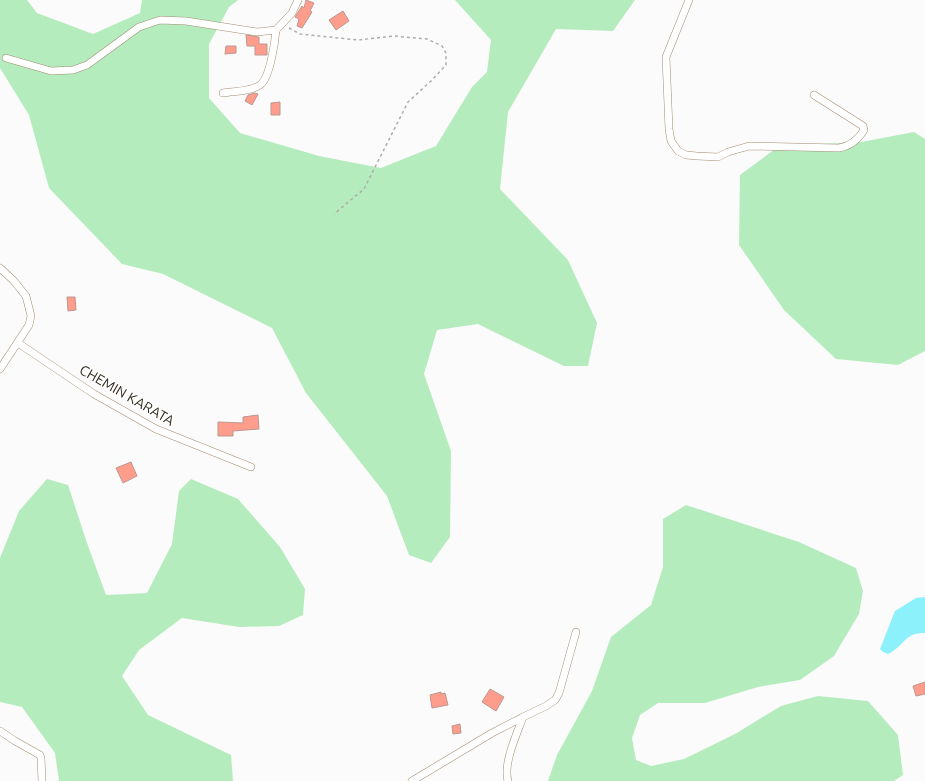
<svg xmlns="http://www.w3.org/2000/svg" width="925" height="781" font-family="Ubuntu,sans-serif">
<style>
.green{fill:#b5ecbe}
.water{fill:#8df1fc}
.building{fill:#fe9d8c;stroke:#bc9790}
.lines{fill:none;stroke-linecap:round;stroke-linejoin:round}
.street-casing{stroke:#a28c72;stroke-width:8}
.path{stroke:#b0aca8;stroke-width:1.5;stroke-dasharray:3 3;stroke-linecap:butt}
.street{stroke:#fff;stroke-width:7}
.labels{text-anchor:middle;stroke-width:3;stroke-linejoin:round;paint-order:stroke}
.street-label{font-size:14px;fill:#332a1f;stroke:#fff}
</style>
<rect width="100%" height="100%" fill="#fbfbfb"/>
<g class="green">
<polygon points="0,0 27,0 37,13 93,34 140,13 142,0 238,0 229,7 209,44 209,98 240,133 319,156 381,168 436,146 472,87 487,72 491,40 455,0 635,0 613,31 556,29 508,112 500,189 568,260 597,323 588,366 564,366 478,324 437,330 424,374 451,451 450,537 431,563 409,555 387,496 306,393 272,328 163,274 122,264 49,188 29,115 0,68"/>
<polygon points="914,132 925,139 925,351 898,365 836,359 784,310 739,245 740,175 779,146 861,142"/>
<polygon points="47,479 68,485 87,543 106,595 147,593 172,544 179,491 191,479 238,499 280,547 305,589 303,615 279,626 239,627 182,618 139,650 122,676 148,715 231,755 233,781 59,781 55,753 22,707 0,702 0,558 19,511"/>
<polygon points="686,505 799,542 856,568 863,591 859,614 834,656 800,680 758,687 705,703 658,703 640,715 632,738 636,760 651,766 684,759 735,734 781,706 818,696 868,701 898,735 903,775 894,781 548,781 557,755 592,691 611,637 651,605 663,567 663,519"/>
</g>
<path class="water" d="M 925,597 L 925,633 C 905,632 903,647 888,654 L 883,652 L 880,649 L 895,611 L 916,598 Z"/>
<g class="building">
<polygon points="306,0 314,3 310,11 312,12 302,28 297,26 299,19 295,17 302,6 304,8"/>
<polygon points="343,11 349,21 336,30 329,20"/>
<polygon points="246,35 259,37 259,44 267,44 267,55 255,55 255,46 247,46"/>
<polygon points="226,46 236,46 236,53 225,54"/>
<polygon points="255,93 258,94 252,105 245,101 248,95"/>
<polygon points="280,102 280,115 271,115 271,103"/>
<polygon points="67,297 75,297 76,310 68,311"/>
<polygon points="258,415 259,429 233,431 233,436 218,436 218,422 243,423 243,417"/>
<polygon points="131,462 137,476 123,483 116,468"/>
<polygon points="925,682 925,694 916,696 913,686"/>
<polygon points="490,689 504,697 496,711 482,702"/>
<polygon points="441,692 441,694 445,693 448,705 432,708 430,695"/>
<polygon points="460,724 461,733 453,734 452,726"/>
</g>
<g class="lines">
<g class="street-casing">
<g id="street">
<path d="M 689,0 L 666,57 L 669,129 L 671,141 L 678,151 L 686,155 L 697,156 L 718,157 L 728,152 L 749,146 L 839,148 C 850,146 858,140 864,130 L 863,126 L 814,95"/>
<polyline points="6,58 51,71 73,70 87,65 139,27 160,20 186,21 257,32 276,30 292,13 298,0"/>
<path d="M 223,93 C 234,91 250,92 260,85 C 270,78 275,42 276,30"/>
<polyline points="0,268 13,280 26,296 31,316 29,325 0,369"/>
<polyline points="18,343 94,394 156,429 251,467"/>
<polyline points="0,731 15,741 40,755 41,758 42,781"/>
<polyline points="412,781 492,733 523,717 546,706 555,700 559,693 576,632"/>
<path d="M 508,781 C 503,763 517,734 523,717"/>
</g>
</g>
<polyline class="path" points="289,28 300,34 358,40 394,36 427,39 442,46 446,53 446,65 431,81 408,102 364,189 334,214"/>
<use href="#street" class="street"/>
</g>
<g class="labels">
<g class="street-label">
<text transform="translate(127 395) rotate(30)" y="5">CHEMIN KARATA</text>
</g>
</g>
</svg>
